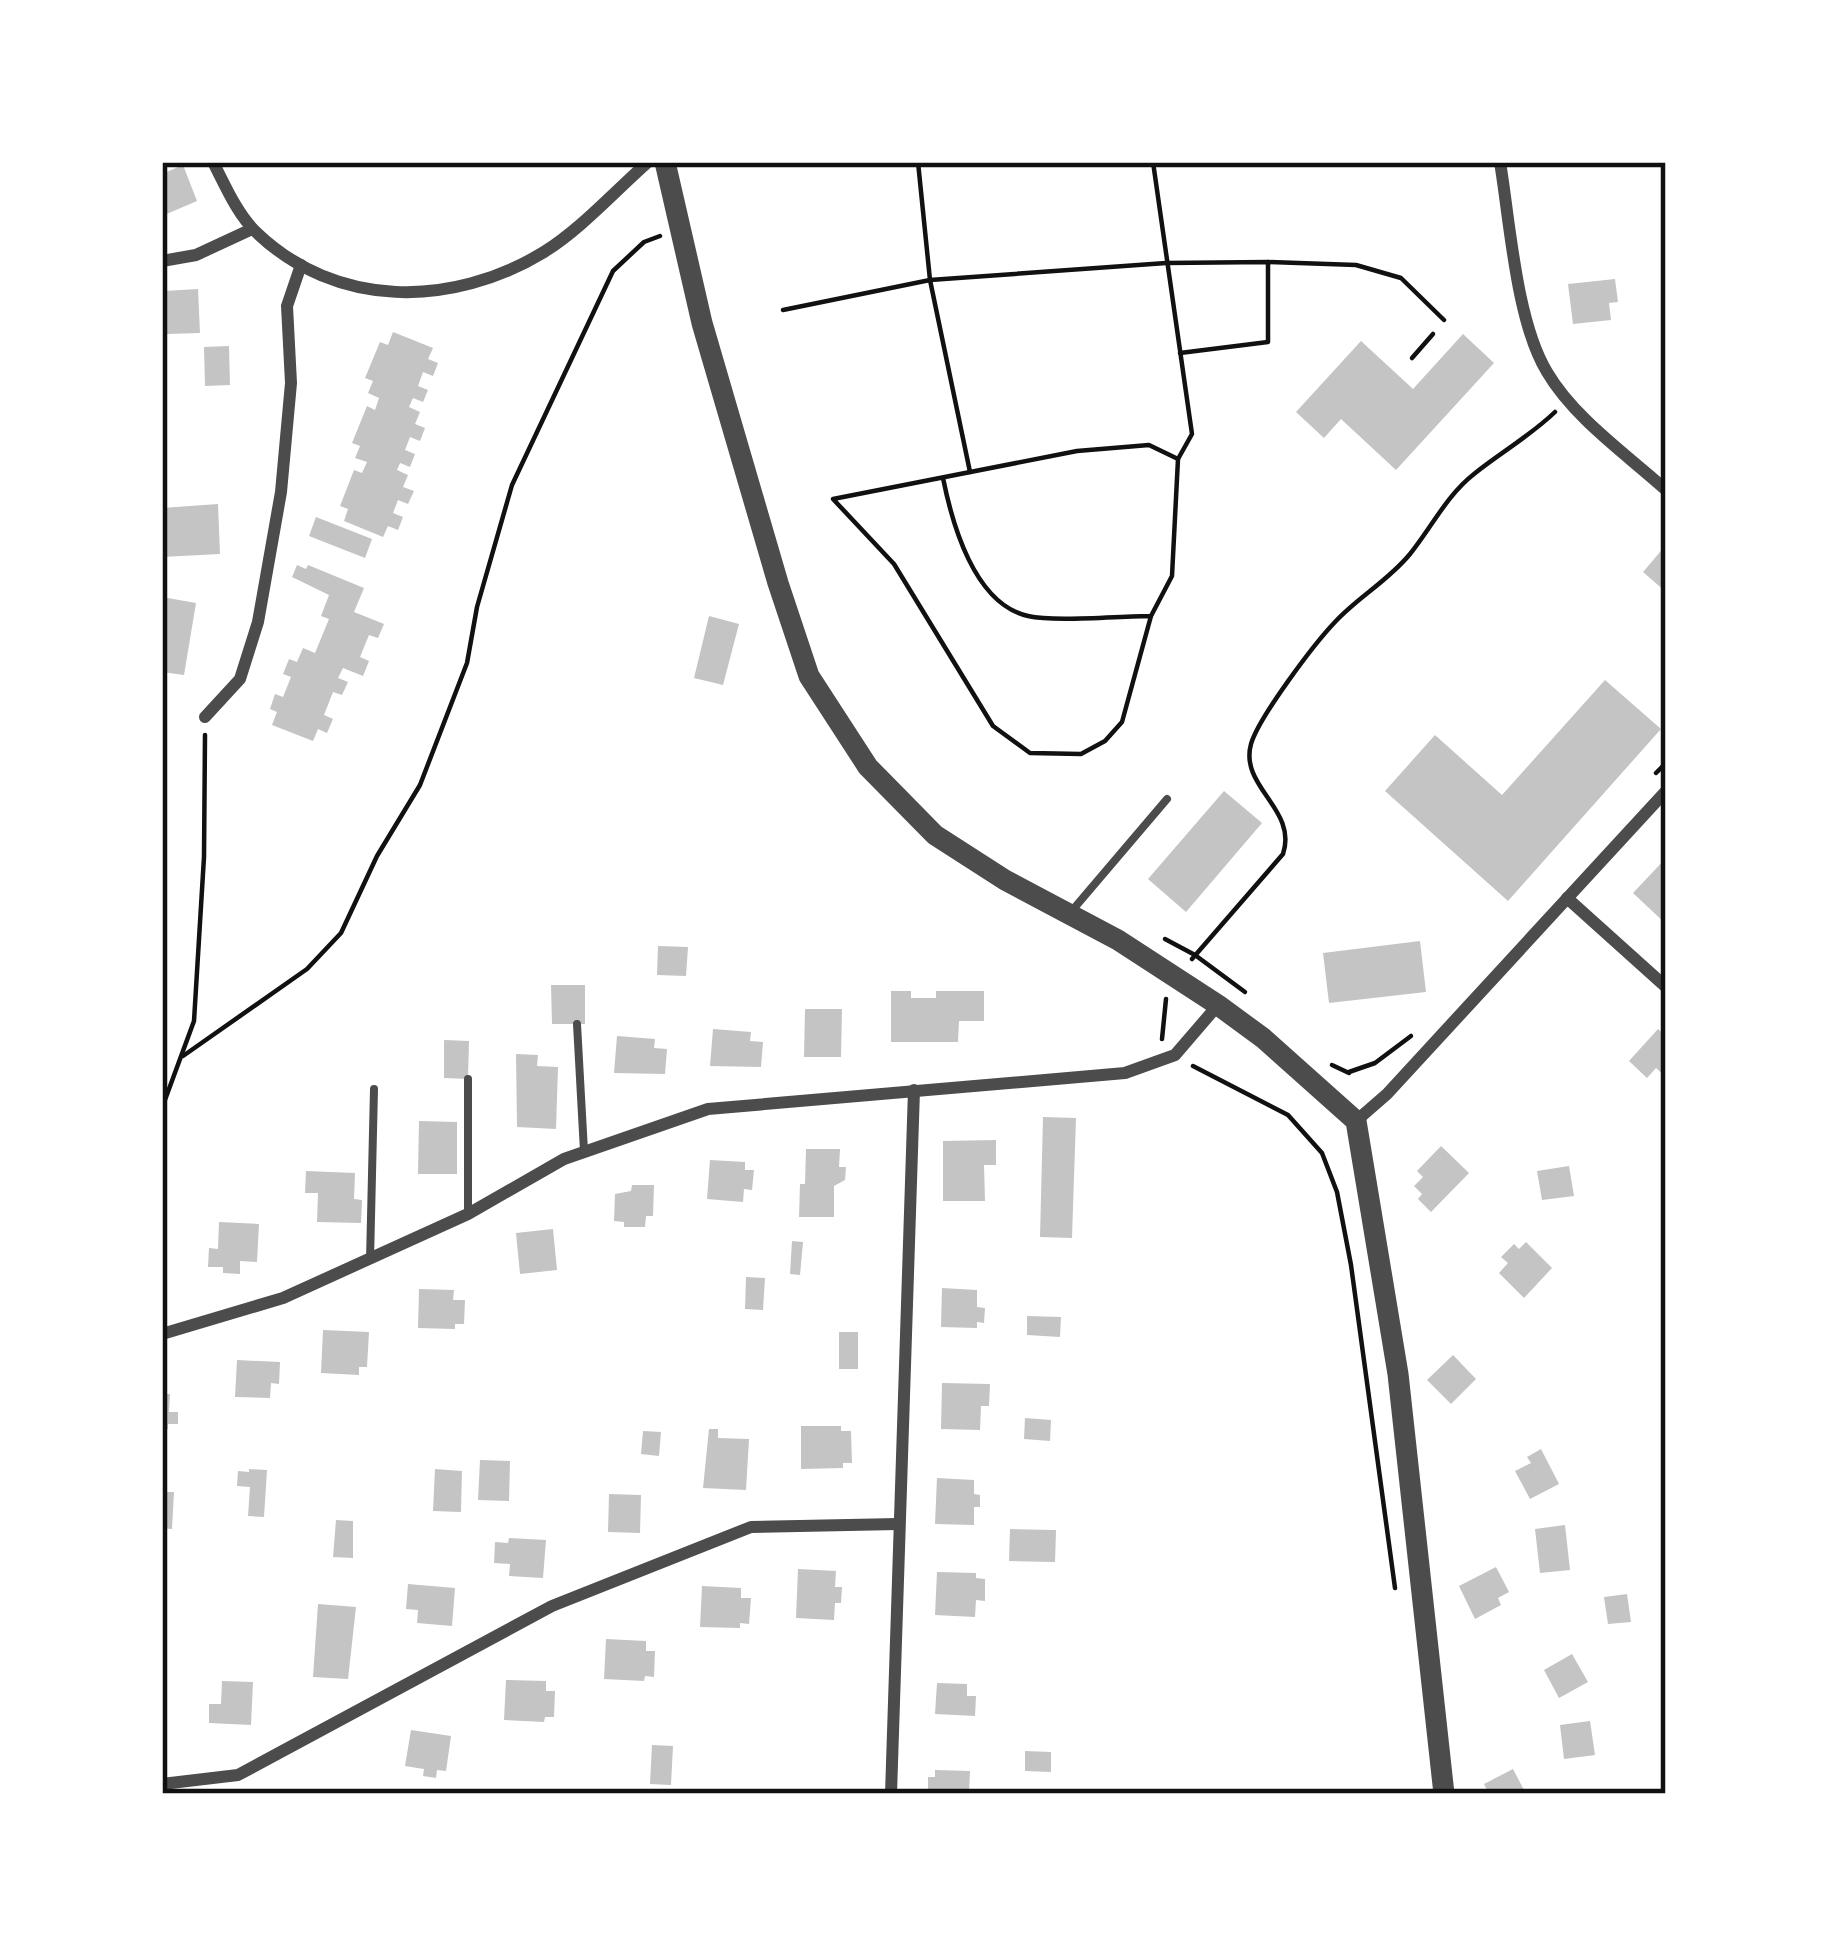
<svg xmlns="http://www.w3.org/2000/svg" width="1828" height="1956" font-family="'Nunito Sans',sans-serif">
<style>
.building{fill:#c4c4c4}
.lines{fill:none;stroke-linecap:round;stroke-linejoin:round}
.path{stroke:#111;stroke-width:4.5}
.service{stroke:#4c4c4c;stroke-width:8}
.minor{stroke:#4c4c4c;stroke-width:12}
.tertiary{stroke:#4c4c4c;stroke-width:21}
.neatline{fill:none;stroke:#111;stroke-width:4.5}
</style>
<rect width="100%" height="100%" fill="#fff"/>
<g class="building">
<polygon points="183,165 197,201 162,216 162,174"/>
<polygon points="1615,279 1618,302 1609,303 1611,320 1573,324 1568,284"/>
<polygon points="198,289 200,333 167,334 164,291"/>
<polygon points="393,332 433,348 428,359 438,363 433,376 423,372 418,386 428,390 423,402 413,398 409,407 420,412 415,424 425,428 420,441 410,437 405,450 415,454 410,467 400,463 397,470 408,475 403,487 414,491 408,504 398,500 393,513 403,517 398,530 388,526 383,537 344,521 348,509 340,506 354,470 362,473 367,462 355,458 360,446 352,443 367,406 375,410 379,398 368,393 373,381 365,378 380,342 388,345"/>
<polygon points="1463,334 1494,363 1396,470 1341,419 1324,438 1296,412 1361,341 1413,389"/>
<polygon points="229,346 230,385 205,386 204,347"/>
<polygon points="218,504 220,554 162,557 162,508"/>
<polygon points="316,517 372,539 365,558 309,536"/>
<polygon points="1666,545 1666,592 1643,572"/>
<polygon points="297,565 306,569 308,565 364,588 354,612 384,624 378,638 369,635 360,657 369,661 363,676 343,668 338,678 348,682 342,695 333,692 324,715 333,719 327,733 318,729 313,741 272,725 277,712 270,709 275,694 283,697 291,677 283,674 289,659 297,662 303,648 315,653 329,619 321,616 329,595 292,577"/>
<polygon points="162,597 196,603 184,675 162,672"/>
<polygon points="709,616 739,624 723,685 694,678"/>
<polygon points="1605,680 1661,729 1508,901 1385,791 1435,735 1502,795"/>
<polygon points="1224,791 1262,823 1186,912 1148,879"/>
<polygon points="1666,858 1666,924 1633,893"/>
<polygon points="1420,941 1426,992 1329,1003 1323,953"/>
<polygon points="658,946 688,947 686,976 657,975"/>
<polygon points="551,985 585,985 585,1024 552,1024"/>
<polygon points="891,991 911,991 911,998 936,998 936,991 984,991 984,1021 959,1021 958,1042 891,1042"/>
<polygon points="805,1009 842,1009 841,1057 804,1057"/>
<polygon points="713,1029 751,1032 750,1041 763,1042 761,1067 710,1066"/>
<polygon points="1658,1029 1666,1036 1666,1077 1656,1068 1647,1078 1629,1061"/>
<polygon points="617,1036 655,1039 654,1048 667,1049 665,1074 614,1073"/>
<polygon points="444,1040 469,1041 468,1079 444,1078"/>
<polygon points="516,1054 538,1055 537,1066 558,1067 556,1129 517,1127"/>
<polygon points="1043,1117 1076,1118 1072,1238 1040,1237"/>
<polygon points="419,1121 457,1122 457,1174 418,1174"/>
<polygon points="996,1140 996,1165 984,1165 985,1201 943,1201 943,1141"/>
<polygon points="1441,1146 1469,1173 1431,1212 1418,1199 1422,1194 1414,1186 1423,1177 1417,1171"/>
<polygon points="806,1149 840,1149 839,1167 846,1167 845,1180 834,1186 834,1217 799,1217 800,1184 805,1184"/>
<polygon points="710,1160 745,1162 745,1170 754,1170 752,1190 744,1189 743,1202 707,1199"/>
<polygon points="1569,1166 1574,1196 1542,1200 1537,1171"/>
<polygon points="306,1171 355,1173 354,1199 362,1200 361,1223 317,1222 318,1193 305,1193"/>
<polygon points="632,1185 654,1185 653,1216 646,1216 645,1227 624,1227 624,1222 614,1221 615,1194 631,1191"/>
<polygon points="219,1222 259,1224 257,1262 240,1261 240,1274 223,1273 223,1267 208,1267 209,1248 218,1249"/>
<polygon points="553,1229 557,1270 520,1274 516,1233"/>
<polygon points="792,1241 803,1242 800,1275 790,1274"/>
<polygon points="1526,1242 1552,1268 1524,1298 1499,1273 1508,1263 1501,1257 1514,1244 1519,1249"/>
<polygon points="746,1277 765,1278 763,1310 745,1309"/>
<polygon points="942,1288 977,1290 977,1307 985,1308 984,1323 977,1322 977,1328 941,1327"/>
<polygon points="419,1289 454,1290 453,1300 465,1300 464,1324 455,1324 455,1329 418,1328"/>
<polygon points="1027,1316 1061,1317 1060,1337 1027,1335"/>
<polygon points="323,1330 369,1332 367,1367 359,1367 359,1375 321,1373"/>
<rect x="839" y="1332" width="19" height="37"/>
<polygon points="1453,1355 1476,1379 1451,1404 1427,1380"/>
<polygon points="237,1360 280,1362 279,1384 271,1383 270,1398 235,1397"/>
<polygon points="942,1383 990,1384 989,1406 981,1406 980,1430 941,1429"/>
<polygon points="162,1394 170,1394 169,1412 178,1412 178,1424 168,1424 168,1429 162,1429"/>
<polygon points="1025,1418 1051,1420 1050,1441 1024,1439"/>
<polygon points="801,1426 841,1426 841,1431 851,1431 852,1463 843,1463 843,1468 801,1469"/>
<polygon points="709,1429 718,1429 718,1438 749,1439 746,1490 703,1488"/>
<polygon points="643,1431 661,1432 659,1456 641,1454"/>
<polygon points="1541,1449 1559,1484 1530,1499 1515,1471 1531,1463 1527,1457"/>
<polygon points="480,1460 510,1461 509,1501 478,1500"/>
<polygon points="249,1469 267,1470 264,1517 248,1516 250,1487 237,1486 238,1471 249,1472"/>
<polygon points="435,1469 462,1471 461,1512 433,1511"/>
<polygon points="937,1478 974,1480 974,1494 980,1495 980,1507 974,1507 974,1525 935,1524"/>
<polygon points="162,1492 174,1492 172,1529 162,1528"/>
<polygon points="609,1494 641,1495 640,1533 608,1532"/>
<polygon points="336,1520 353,1521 353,1558 333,1557"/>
<polygon points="1565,1525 1570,1570 1540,1573 1535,1529"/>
<polygon points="1010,1529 1056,1530 1055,1562 1009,1561"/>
<polygon points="509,1538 546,1540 543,1578 509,1576 510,1564 494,1563 495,1542 508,1543"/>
<polygon points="1496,1567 1509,1592 1498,1598 1501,1605 1475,1619 1459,1586"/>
<polygon points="798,1569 836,1571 835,1587 842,1587 841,1603 835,1603 834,1620 796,1618"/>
<polygon points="937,1572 976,1573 976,1578 985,1579 985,1601 976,1600 975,1617 935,1615"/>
<polygon points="408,1584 455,1588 452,1626 417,1623 418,1610 406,1609"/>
<polygon points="702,1586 741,1588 741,1598 751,1598 749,1624 740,1623 740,1628 700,1627"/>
<polygon points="1627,1594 1631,1622 1608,1624 1604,1597"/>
<polygon points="318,1604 356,1607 348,1679 313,1677"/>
<polygon points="606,1639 646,1641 646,1651 655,1651 654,1677 645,1676 644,1681 604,1679"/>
<polygon points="1572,1654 1588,1682 1559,1698 1544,1670"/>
<polygon points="506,1680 546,1681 546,1691 555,1691 554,1717 545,1717 544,1722 504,1720"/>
<polygon points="222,1681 253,1682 251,1725 209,1723 209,1704 221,1704"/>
<polygon points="937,1683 967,1684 967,1696 976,1696 975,1716 935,1714"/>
<polygon points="1590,1721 1595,1755 1564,1759 1560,1725"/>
<polygon points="411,1730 451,1736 446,1771 437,1770 436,1778 423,1776 424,1769 405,1766"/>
<polygon points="652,1745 673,1746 671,1785 650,1784"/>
<polygon points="1025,1751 1051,1752 1051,1772 1025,1771"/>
<polygon points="1513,1769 1526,1794 1489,1794 1484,1784"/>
<polygon points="935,1770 970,1771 969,1794 928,1794 928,1777 935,1777"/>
</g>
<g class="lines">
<g class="path">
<polyline points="918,162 930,280 970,472"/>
<polyline points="1153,162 1192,434 1178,459"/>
<polyline points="1268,262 1356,265 1401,278 1444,320"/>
<polyline points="783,310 930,280 1166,263 1268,262 1268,342 1180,353"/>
<polyline points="1412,358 1433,334"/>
<path d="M 943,478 C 952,523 974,604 1028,616 C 1055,622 1119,616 1151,616 L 1172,576 L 1178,459 L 1149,445 L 1077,451 L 833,499 L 894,564 L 993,726 L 1030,753 L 1081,754 L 1105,741 L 1122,722 L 1151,616"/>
<polyline points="1656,773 1666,763"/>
<polyline points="1165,939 1195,955 1245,992"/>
<path d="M 1192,959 L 1283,854 C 1298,809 1239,787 1251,744 C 1259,717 1314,644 1335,622 C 1358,597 1388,581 1410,554 C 1431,528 1447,495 1474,474 C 1500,453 1530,436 1555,412"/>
<polyline points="1162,1039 1166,999"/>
<polyline points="183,1056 307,969 341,933 377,856 420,785 467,663 477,607 512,485 613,271 644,242 660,236"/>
<polyline points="1332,1065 1349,1073"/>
<polyline points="1193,1066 1288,1115 1322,1153 1337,1192 1351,1265 1395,1588"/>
<polyline points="1349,1072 1375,1063 1411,1036"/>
<polyline points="162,1108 194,1021 204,857 205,735"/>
</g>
<g class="service">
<polyline points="1070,913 1167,799"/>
<polyline points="577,1024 584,1151"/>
<polyline points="468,1212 468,1079"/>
<polyline points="370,1260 374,1089"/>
</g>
<g class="minor">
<path d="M 213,162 C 225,185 237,214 256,232 C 336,309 452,308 544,252 C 581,229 615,191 648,162"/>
<path d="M 1500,162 C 1510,222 1516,321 1547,372 C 1574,418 1626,454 1666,490"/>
<polyline points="162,261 196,255 252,229"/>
<polyline points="205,717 240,679 258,622 281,492 291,383 287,306 301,265"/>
<polyline points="1567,898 1666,987"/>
<polyline points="1356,1121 1387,1094 1666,791"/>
<polyline points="162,1334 283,1298 468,1214 564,1159 708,1109 1125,1073 1175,1055 1218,1005"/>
<polyline points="162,1784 238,1775 552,1606 751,1527 898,1524"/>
<polyline points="891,1794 914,1090"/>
</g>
<polyline class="tertiary" points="665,162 702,323 778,583 809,676 868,767 935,835 1005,880 1118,940 1218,1005 1263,1038 1356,1121 1398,1374 1444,1794"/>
</g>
<rect width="1828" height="1956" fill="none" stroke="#ffffff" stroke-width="330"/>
<rect x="165" y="165" width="1498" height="1626" class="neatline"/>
</svg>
